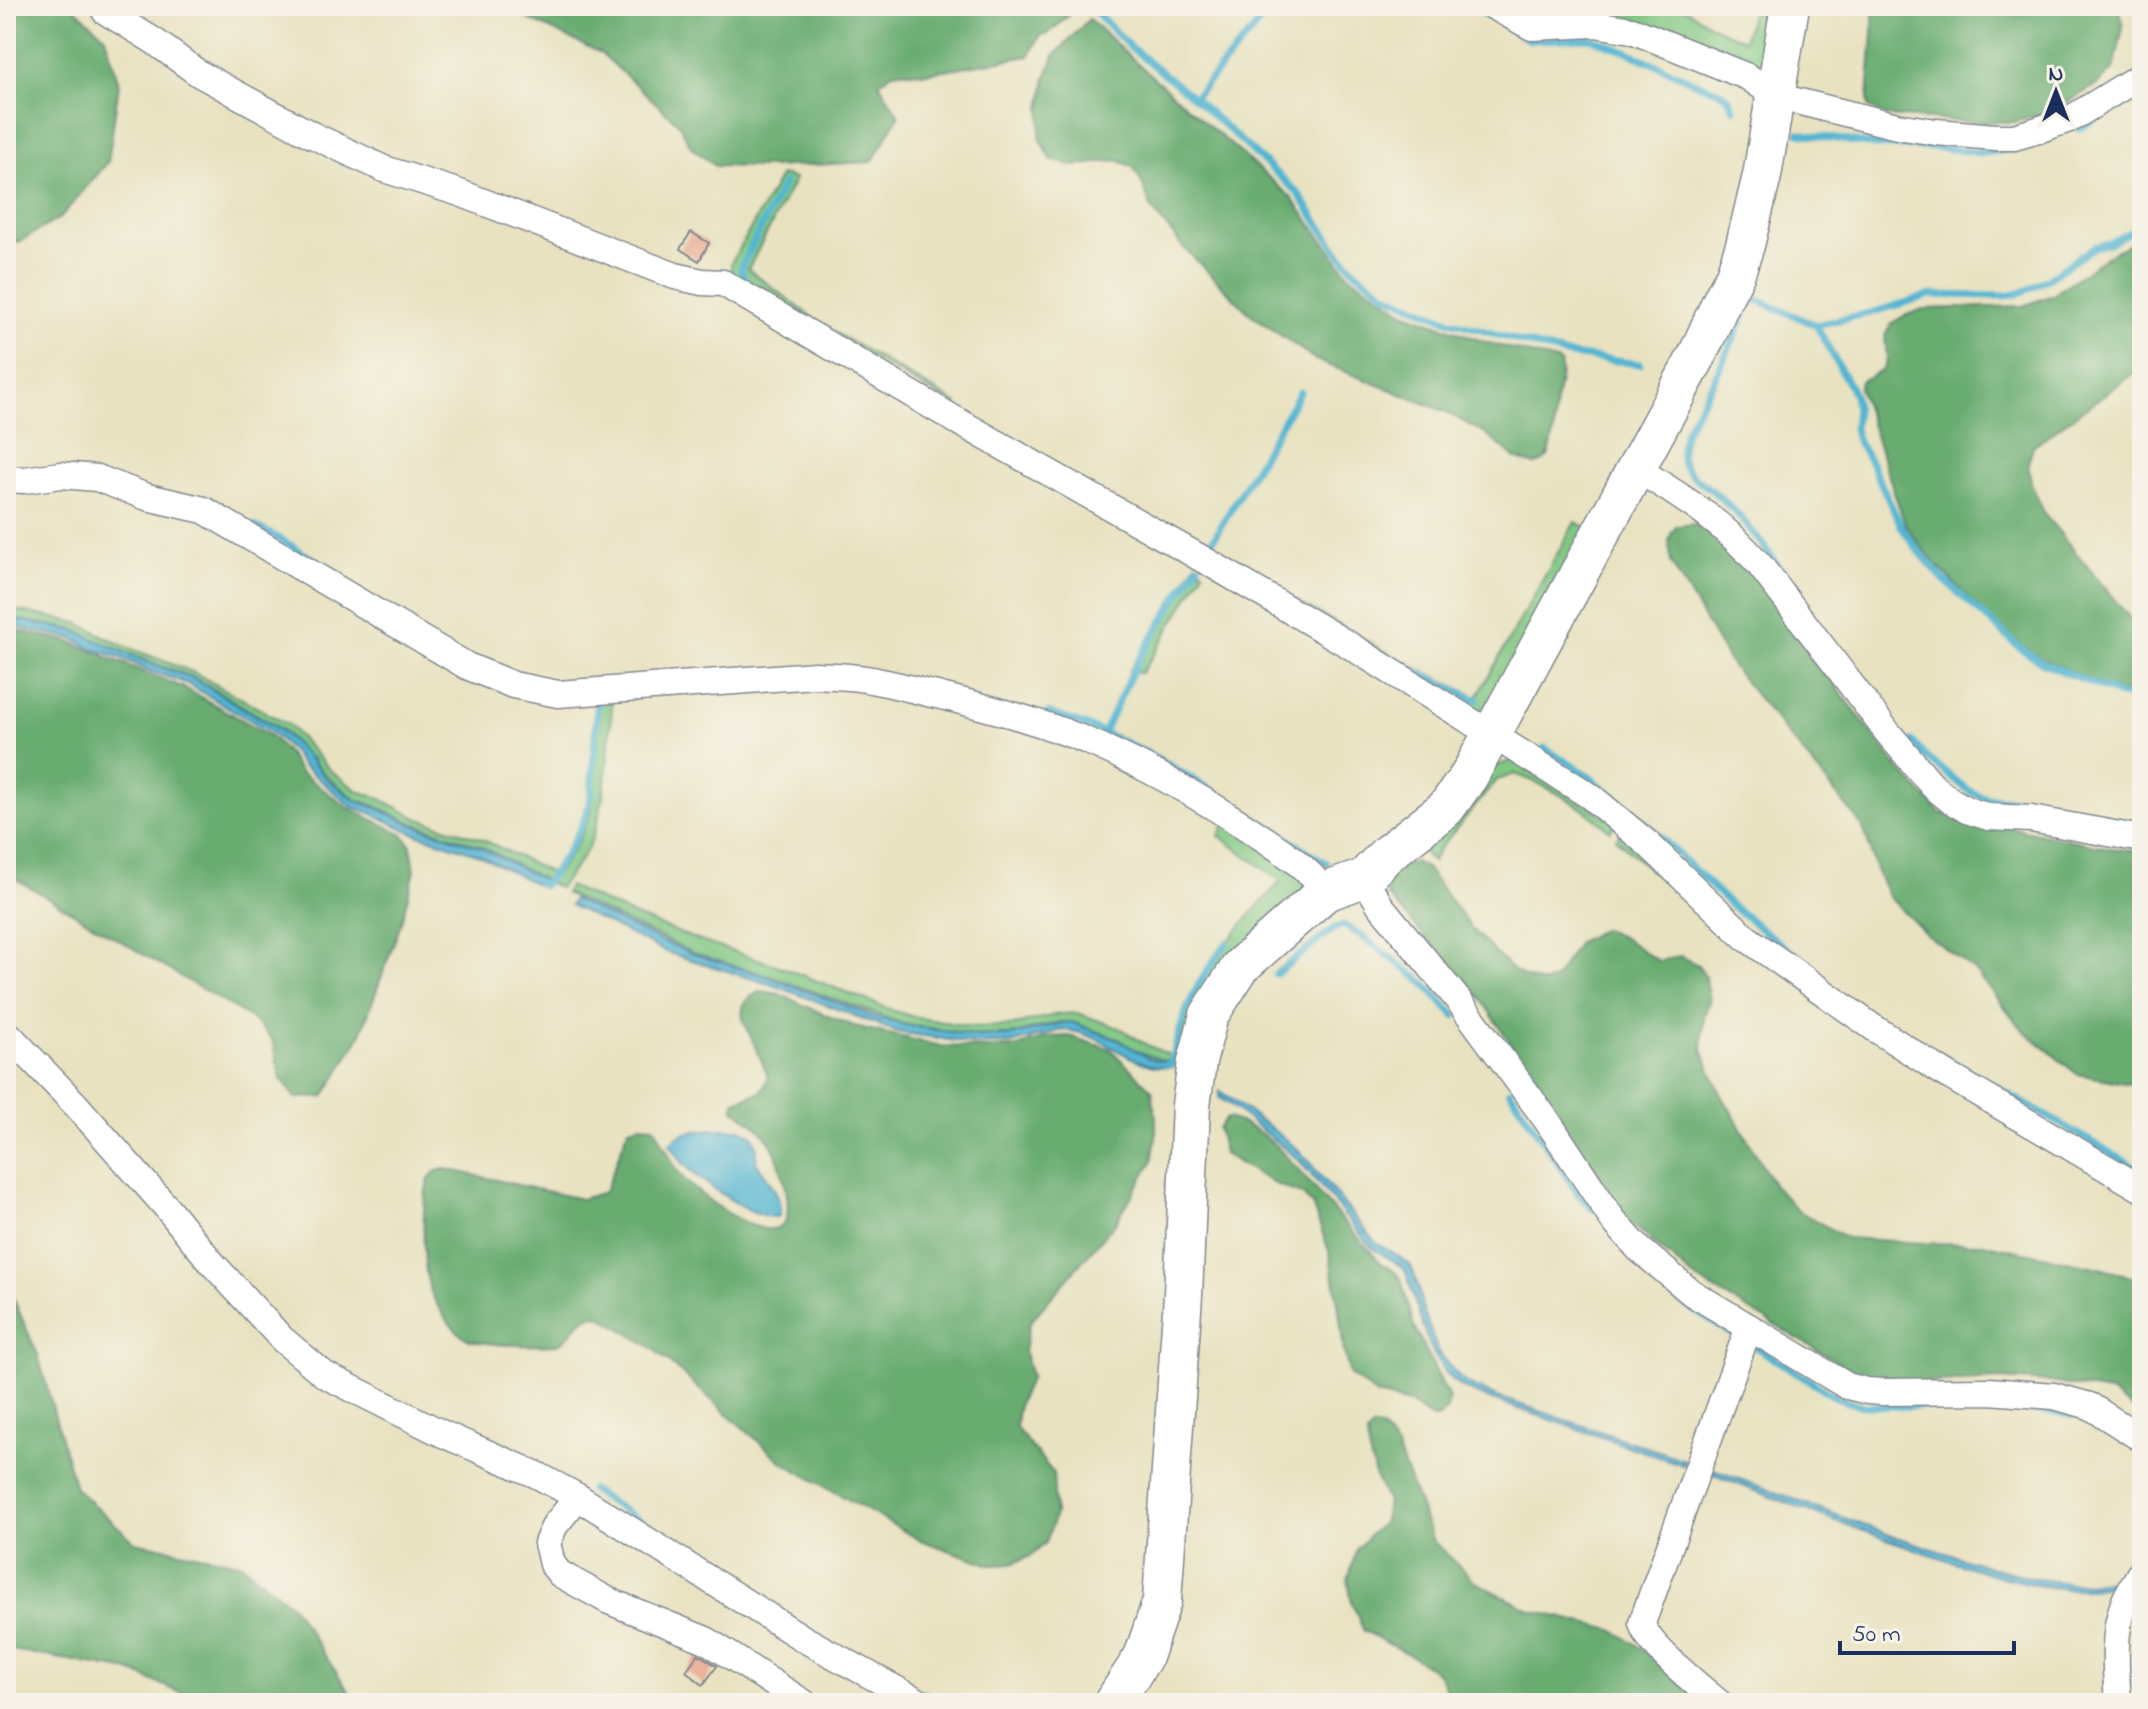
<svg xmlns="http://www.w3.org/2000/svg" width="2148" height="1709" font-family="'Indie Flower',sans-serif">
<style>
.green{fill:#80c782;stroke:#4e7b70;stroke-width:2}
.forest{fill:#68ac70;stroke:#426e67;stroke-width:2}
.water{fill:#53b5d2;stroke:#377298;stroke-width:2}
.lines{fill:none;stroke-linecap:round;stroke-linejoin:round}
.stream{stroke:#53b5d2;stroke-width:7}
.building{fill:#eaaa92}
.street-casing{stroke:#82888f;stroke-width:29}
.secondary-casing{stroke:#82888f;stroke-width:41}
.street{stroke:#fff;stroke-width:26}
.secondary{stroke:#fff;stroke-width:38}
</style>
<rect width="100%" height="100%" fill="#f7f3e8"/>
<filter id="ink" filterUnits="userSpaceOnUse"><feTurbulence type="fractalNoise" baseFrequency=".0125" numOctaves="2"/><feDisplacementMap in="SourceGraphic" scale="16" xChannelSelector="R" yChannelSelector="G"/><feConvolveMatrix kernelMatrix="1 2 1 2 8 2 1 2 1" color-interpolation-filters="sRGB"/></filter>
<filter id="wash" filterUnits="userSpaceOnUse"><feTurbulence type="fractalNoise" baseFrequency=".006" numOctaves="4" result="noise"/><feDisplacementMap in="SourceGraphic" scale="32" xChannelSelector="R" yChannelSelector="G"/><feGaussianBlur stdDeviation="1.8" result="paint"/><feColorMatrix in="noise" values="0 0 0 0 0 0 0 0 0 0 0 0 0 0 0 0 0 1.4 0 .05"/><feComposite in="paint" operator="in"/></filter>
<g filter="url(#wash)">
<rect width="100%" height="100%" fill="#e8e2c0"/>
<g class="green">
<polygon points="1585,6 1681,6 1714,27 1744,40 1753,6 1777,6 1766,79 1582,20"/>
<polygon points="781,175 795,179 748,269 824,326 958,404 956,406 739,282 731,271 731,263"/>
<polygon points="1575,522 1590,529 1493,705 1473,712 1222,557 1396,658 1477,697"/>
<polygon points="1196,563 1203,571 1202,574 1158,648 1141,673 1129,672"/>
<path d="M 6,608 L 78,623 L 124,646 L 193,672 L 289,725 L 331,771 L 358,791 L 377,797 L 417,818 L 482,839 L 555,875 C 571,856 583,835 591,811 L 600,697 L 612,702 L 612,707 C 608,749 607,796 593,836 C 586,856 571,872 559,888 L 481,846 L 413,823 L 373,805 L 356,800 L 329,778 L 313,762 L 314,760 L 309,757 L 281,729 L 191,676 L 154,664 L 97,641 L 75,630 L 6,617 Z"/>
<path d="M 1513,760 L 1616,823 L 1610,831 C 1583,807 1549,786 1515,774 L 1497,780 L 1439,849 L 1432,862 L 1418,847 L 1490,768 Z"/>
<path d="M 1226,821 L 1307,882 L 1183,1071 L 1173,1064 L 1173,1060 L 1162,1060 L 1151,1056 L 1137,1051 L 1118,1039 L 1071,1022 L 1061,1022 L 1010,1035 L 977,1035 L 903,1024 L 778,979 L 693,953 L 565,893 L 569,886 L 635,916 L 703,942 L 779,966 L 894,1011 L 919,1018 L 974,1027 L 1011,1026 L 1059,1014 L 1078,1013 L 1121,1029 L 1147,1045 L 1174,1057 C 1181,1037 1187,1017 1195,997 C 1213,953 1249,916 1281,881 L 1219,836 Z"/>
<polygon points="1624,829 1668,870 1657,876 1616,839"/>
</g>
<g class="forest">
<polygon points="6,6 72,6 105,36 119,84 108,162 60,218 19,242 6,238"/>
<polygon points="501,6 1077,6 1078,7 1048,34 1041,35 1029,56 926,73 895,71 879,83 899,116 872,162 770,167 715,166 691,147 679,124 601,53"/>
<polygon points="1502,6 1583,6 1580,20 1552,23"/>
<polygon points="1873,6 2119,6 2123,28 2114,69 2097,85 2051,111 2015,122 1975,122 1885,116 1869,107 1868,100 1873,32"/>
<path d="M 1089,19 L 1146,71 L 1291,197 L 1349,275 L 1406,313 L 1485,342 L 1560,362 C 1563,375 1558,387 1556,401 C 1554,418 1555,438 1549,454 C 1546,461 1541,462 1534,465 L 1515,458 L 1487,435 L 1444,411 L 1316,360 L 1249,313 L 1182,246 L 1152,209 L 1141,181 L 1133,167 L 1118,160 L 1074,166 L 1051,160 L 1040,138 L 1041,109 L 1046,78 L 1054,56 Z"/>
<polygon points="2142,238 2142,367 2033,446 2028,463 2031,483 2045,515 2142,633 2142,693 2120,692 2044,660 2022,646 1980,610 1948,577 1921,547 1905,524 1859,388 1861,381 1883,370 1887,360 1885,335 1892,323 1904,316 1923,309 2023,306 2053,295 2113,252"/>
<polygon points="1693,524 1709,530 1737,555 1899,769 1941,813 2110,848 2142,852 2142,1086 2077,1074 2024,1031 1974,970 1926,934 1888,896 1877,873 1865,833 1856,818 1731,665 1671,563 1669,540 1672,532 1677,526"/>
<polygon points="6,628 68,641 184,688 271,736 289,755 299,771 348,808 403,834 411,846 415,870 400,926 360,1036 324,1097 295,1098 281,1078 272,1039 252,1019 6,873"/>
<path d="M 1414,862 L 1426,868 L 1471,928 L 1509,967 L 1524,977 L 1540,983 L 1546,983 L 1557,977 L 1578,942 L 1603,929 L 1622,937 L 1658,961 L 1680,956 L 1698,965 L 1705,976 L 1710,999 L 1704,1015 L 1702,1050 L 1720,1092 L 1774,1185 L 1797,1210 L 1847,1238 L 1923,1243 L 1986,1244 L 2114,1271 L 2142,1281 L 2142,1416 L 2110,1392 L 2049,1382 L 2001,1379 L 1899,1384 L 1863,1377 L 1693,1277 L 1630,1222 L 1481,999 L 1387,895 C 1379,877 1399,866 1414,862 Z"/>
<path d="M 762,991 L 779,994 L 828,1016 L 854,1026 L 941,1046 L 990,1048 L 1017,1047 L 1048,1037 L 1069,1036 L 1110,1049 L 1152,1090 L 1156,1118 L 1156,1138 L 1152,1162 L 1116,1222 L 1030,1322 L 1024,1351 L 1031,1377 L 1018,1404 L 1016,1428 L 1053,1473 L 1055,1514 L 1046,1543 L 1031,1556 L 1011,1564 L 991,1565 L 920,1540 L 782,1462 L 654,1349 L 599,1315 C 595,1316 590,1315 587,1317 C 576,1322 571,1338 560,1343 C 549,1348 480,1345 468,1339 C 452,1332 434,1303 429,1286 C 423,1266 420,1192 431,1176 C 435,1170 441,1169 447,1169 L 581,1199 L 605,1192 L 629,1128 L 640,1125 L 654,1126 C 663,1141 670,1160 680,1174 C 693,1192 764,1246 783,1224 C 796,1210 779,1157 770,1142 C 762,1129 747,1118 734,1110 L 735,1101 L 761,1092 L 767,1080 L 767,1073 L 743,1019 C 740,1003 748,997 762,991 Z"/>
<path d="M 1226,1118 C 1268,1126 1298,1171 1325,1201 C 1343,1221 1361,1241 1380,1262 L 1394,1271 L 1401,1279 L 1414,1327 L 1449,1398 L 1447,1409 L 1438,1418 L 1432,1418 L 1409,1403 L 1377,1395 L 1350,1375 L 1344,1352 L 1338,1303 L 1329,1251 L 1312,1205 L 1303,1195 L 1273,1183 L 1224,1154 L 1218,1128 Z"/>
<polygon points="6,1282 38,1355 75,1488 135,1542 240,1563 292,1606 350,1693 350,1703 204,1703 130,1671 6,1649"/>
<polygon points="1373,1427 1381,1428 1397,1448 1433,1541 1476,1582 1530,1610 1613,1630 1636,1644 1705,1703 1452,1703 1439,1674 1414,1657 1364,1631 1352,1604 1348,1580 1357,1548 1384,1521 1387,1502 1375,1476 1368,1449 1367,1435"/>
</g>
<g class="water">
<polygon points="6,618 75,631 154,665 190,677 279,729 299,747 327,779 356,801 374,807 413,825 480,847 547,882 543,888 477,854 411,832 371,813 352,807 301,764 292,751 274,734 186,683 150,671 120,657 93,649 72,638 6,625"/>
<path d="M 573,899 L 661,941 L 692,954 L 769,977 L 875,1017 L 903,1025 L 976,1036 L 1011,1036 L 1062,1023 L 1071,1022 L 1118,1040 L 1149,1058 L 1161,1061 L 1172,1061 L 1172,1067 C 1132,1071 1102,1030 1062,1030 L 1010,1044 L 976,1044 L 898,1032 L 779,987 L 666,952 L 570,905 Z"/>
<path d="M 1220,1091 L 1287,1140 L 1304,1156 L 1376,1243 L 1398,1256 L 1411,1266 L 1418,1286 L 1422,1307 L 1438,1352 L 1458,1376 L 1470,1385 L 1492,1395 L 1685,1460 L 1683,1465 L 1487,1398 C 1475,1394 1462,1389 1453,1380 C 1424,1352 1419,1307 1405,1270 L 1394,1261 L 1372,1248 L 1299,1160 L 1232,1106 L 1219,1098 Z"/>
<path d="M 718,1129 L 741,1129 L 753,1136 L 757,1148 L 756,1162 C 766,1177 784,1196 779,1216 C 758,1223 700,1181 685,1165 C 679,1159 675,1151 670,1144 C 681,1130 701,1130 718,1129 Z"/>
<path d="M 1710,1468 L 1890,1535 L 1992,1568 L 2037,1579 L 2069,1583 L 2089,1584 L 2117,1579 L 2117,1584 C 2107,1586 2097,1589 2087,1589 C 2028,1591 1954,1562 1898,1543 C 1834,1521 1771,1497 1709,1473 Z"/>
</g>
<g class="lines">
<g class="stream">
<polyline points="1090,6 1128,45 1194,98 1297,192 1337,250 1355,271 1388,295 1444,319 1563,354 1640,364"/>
<polyline points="1471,6 1490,17"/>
<polyline points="1504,26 1530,40 1590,38 1626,51 1698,84 1716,90 1729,98 1734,109"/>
<polyline points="1194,98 1274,6"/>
<polyline points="2080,128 2130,99"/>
<polyline points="1799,133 1873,145 1941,148 1983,153 2019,148"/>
<polyline points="751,286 746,282 741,270 743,263 784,183"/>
<polyline points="1816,325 1854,394 1856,408 1854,429 1858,442 1872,465 1902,528 1917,549 1944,580 2020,648 2043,663 2120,695 2142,697"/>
<polyline points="255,526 280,539 341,576"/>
<polyline points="1203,552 1205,553 1300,392"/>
<path d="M 1799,596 C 1773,559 1748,520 1713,491 C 1701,482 1682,472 1681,455 C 1679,432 1703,403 1713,382 C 1727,354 1739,326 1753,298 L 1816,325 L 1870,313 L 1931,295 L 2004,296 L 2017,294 L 2032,288 L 2049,278 L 2094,247 L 2109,243 L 2132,231 L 2142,219"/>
<polyline points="1403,665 1477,700"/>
<path d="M 1048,713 C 1108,730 1163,760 1216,793"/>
<polyline points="1104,732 1137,662 1198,565"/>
<polyline points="1912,741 1924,755 1969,791 1986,798 2017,800 2046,809"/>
<polyline points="1544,748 1586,774 1645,822 1731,905 1816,972"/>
<polyline points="1254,817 1326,863"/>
<path d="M 539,882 L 544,885 C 565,857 584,830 591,796 L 598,696"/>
<polyline points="1276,974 1333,929 1343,925 1359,934 1423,982 1455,1016"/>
<polyline points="1925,1046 2142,1171"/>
<path d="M 1166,1064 L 1171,1064 C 1182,1014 1195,983 1227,943"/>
<polyline points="1510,1091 1578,1194 1592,1209"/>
<polyline points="1638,1264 1679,1301 1732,1334"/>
<polyline points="1754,1346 1838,1399 1863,1406 2011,1407 2078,1416"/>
<polyline points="591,1490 698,1557"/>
<polyline points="924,1693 944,1703"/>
</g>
</g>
<g id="blocks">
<g class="building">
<polygon points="691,232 709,243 699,261 680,249"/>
<polygon points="698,1654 717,1666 703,1685 686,1671"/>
</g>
</g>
</g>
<g filter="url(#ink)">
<use href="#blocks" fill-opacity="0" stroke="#82888f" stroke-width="2"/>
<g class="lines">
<g class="street-casing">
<g id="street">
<polyline points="1493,6 1532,27 1595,24 1632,30 1748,77 1776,96 1897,126 1936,132 1995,137 2014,137 2038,130 2072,118 2142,75"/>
<polyline points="105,11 154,41 198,73 310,134 384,169 460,193 675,276 702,282 723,283 954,419 1213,565 1349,645 1590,796 1648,844 1745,937 1874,1028 1944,1073 2142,1189"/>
<path d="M 1636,468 C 1685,499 1720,520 1759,564 L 1888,733 L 1933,786 L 1950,800 L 1967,810 L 1989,817 L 2031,819 L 2142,839"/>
<path d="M 6,479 L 24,480 L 61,475 L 97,478 L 147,497 L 204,510 L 467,666 L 513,685 L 558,694 L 815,675 C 829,676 844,676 858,678 C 885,681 913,690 941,696 C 993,709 1047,723 1097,745 C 1149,768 1198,796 1246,827 C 1272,844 1308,866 1325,892"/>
<polyline points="1364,878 1380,905 1459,1001 1548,1122 1613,1220 1639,1249 1692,1293 1847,1386 1867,1391 1882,1392 1989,1391 2054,1396 2090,1406 2142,1439"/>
<polyline points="6,1032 76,1105 168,1209 212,1263 282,1339 325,1375 443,1434 537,1475 578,1497 804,1639 921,1703"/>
<polyline points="578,1497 555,1525 547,1543 552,1564 560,1574 609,1601 706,1640 804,1703"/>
<path d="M 1719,1703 C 1701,1688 1646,1644 1642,1623 L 1749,1327"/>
<path d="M 2118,1703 C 2116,1671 2112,1634 2124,1603 C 2128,1592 2136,1581 2142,1570"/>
</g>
</g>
<g class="secondary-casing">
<polyline id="secondary" points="1113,1703 1143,1657 1162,1601 1183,1295 1191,1105 1197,1062 1209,1015 1241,966 1325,892 1364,878 1387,854 1446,808 1469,776 1698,354 1722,300 1735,275 1745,245 1762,176 1790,6"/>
</g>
<use href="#street" class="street"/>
<use href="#secondary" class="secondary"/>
</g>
</g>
<rect width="2148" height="1709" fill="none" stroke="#f7f3e8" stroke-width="32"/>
<g transform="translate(2056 92)" stroke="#f7f3e8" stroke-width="6" paint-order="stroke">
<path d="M0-6L14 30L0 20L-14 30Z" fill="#1b2f5e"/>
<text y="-12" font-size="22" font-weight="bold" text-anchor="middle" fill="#1b2f5e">N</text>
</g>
<path d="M1840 1641v12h174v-12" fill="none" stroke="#1b2f5e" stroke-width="4"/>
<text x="1852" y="1641" font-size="24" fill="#1b2f5e" stroke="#f7f3e8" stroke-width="6" paint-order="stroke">50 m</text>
</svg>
